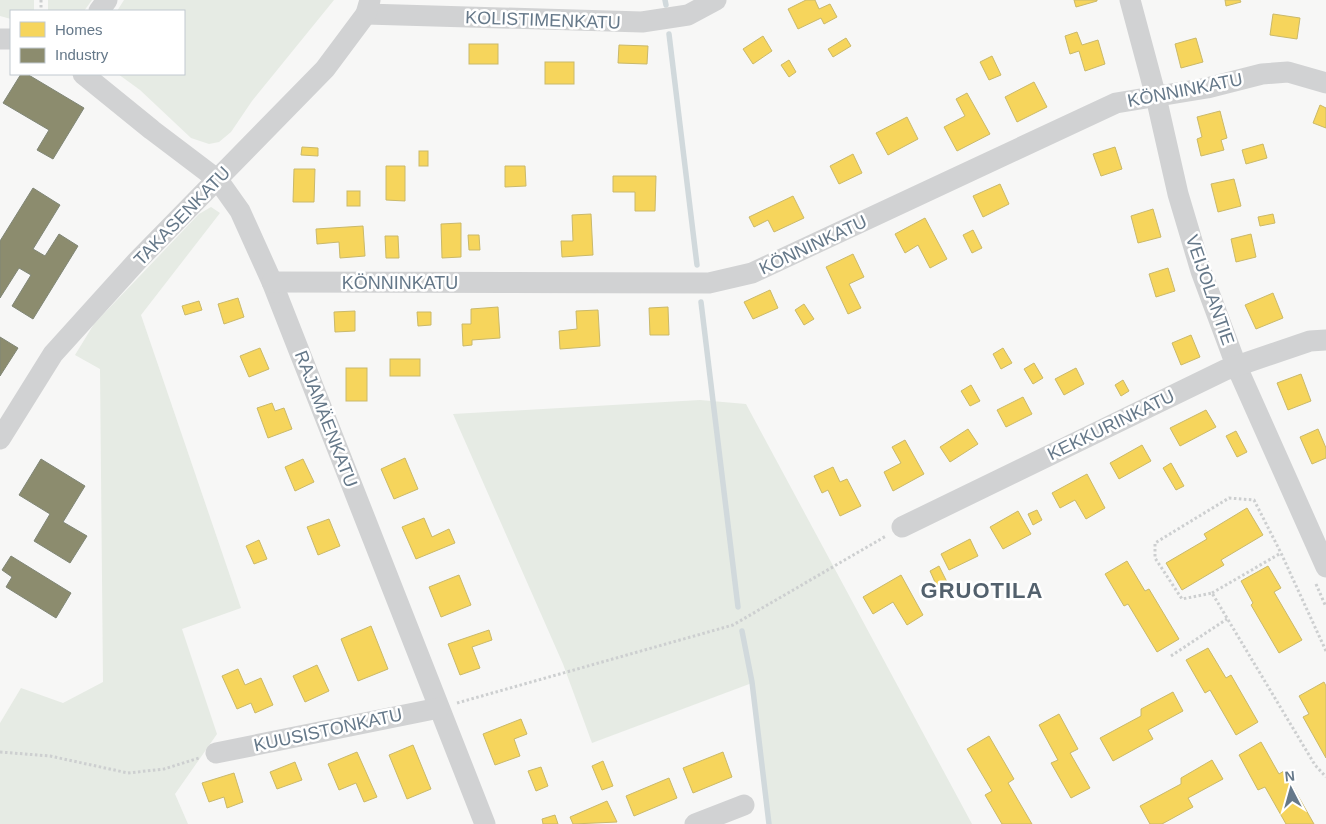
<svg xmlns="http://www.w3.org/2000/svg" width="1326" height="824" font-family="Helvetica,sans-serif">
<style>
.green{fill:#e6ebe4}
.homes{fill:#f6d55c;stroke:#cab96a}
.industry{fill:#8c8c6e;stroke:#808676}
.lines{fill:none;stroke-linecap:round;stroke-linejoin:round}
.stream{stroke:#d1d9dc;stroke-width:5.5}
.path{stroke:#cdcfd0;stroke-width:3;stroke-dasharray:2.5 2.5;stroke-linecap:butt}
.minor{stroke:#d1d2d3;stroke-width:21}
.labels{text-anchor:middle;stroke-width:5;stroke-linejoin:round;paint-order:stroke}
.street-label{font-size:18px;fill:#657889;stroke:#fff}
.district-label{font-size:22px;font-weight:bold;letter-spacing:1px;fill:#53616d;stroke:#fff}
</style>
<rect width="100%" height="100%" fill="#f7f7f6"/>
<g class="green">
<polygon points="0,0 34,0 34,11 11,11 11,19 0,16"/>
<polygon points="48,0 92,0 84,11 48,11"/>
<polygon points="124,0 334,0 252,101 231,132 219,142 209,144 191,138 140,90 118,74 184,74 184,11 117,11"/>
<polygon points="211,207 220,213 141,315 241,608 182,629 217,734 175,794 188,824 0,824 0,723 21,688 63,703 103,682 100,369 75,355 94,324 199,214"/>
<polygon points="700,400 746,404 972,824 769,824 752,683 592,743 563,664 453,414"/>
</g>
<g class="homes">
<polygon points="806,0 815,0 819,9 830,4 837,17 824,24 821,18 798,29 788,9"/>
<polygon points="1074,0 1097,0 1097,1 1076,7"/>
<polygon points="1225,0 1240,0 1241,2 1226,6"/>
<polygon points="1273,14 1300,18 1297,39 1270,35"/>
<polygon points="1077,32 1082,45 1098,40 1105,64 1085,71 1079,51 1070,54 1065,36"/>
<polygon points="763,36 772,51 753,64 743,49"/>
<polygon points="846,38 851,46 833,57 828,49"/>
<polygon points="1196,38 1203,62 1181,68 1175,44"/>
<rect x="469" y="44" width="29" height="20"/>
<polygon points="619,45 648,46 647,64 618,63"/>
<polygon points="992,56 1001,75 989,80 980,62"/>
<polygon points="789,60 796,72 789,77 781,65"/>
<rect x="545" y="62" width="29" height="22"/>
<polygon points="1034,82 1047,107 1017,122 1005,97"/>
<polygon points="967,93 990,134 957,151 944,127 965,116 956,99"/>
<polygon points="1320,105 1326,108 1326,128 1313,123"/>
<polygon points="1220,111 1227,138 1221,140 1224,150 1201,156 1197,139 1202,137 1197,117"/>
<polygon points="907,117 918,139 888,155 876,133"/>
<polygon points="1263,144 1267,158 1246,164 1242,150"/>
<polygon points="302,147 318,148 318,156 301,155"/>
<polygon points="1115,147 1122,169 1101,176 1093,154"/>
<rect x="419" y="151" width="9" height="15"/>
<polygon points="853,154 862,173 839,184 830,166"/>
<polygon points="386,166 405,166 405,201 386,200"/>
<polygon points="505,166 525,166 526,186 505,187"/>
<polygon points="294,169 315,169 314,202 293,202"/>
<polygon points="613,176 656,176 655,211 635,211 635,192 613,192"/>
<polygon points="1234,179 1241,206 1218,212 1211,184"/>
<polygon points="1000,184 1009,204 983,217 973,196"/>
<rect x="347" y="191" width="13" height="15"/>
<polygon points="793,196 804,218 774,232 768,220 754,227 749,217"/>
<polygon points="1153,209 1161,237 1138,243 1131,216"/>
<polygon points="591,214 593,255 562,257 561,241 573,241 572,215"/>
<polygon points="1273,214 1275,223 1260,226 1258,217"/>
<polygon points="925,218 947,259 930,268 918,245 905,253 895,234"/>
<polygon points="461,223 461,257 442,258 441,224"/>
<polygon points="363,226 365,256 340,258 339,242 317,244 316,229"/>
<polygon points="973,230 982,248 972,253 963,235"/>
<polygon points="1251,234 1256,257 1236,262 1231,239"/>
<polygon points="468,235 479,235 480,250 469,250"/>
<polygon points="385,236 398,236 399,258 386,258"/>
<polygon points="853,254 864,277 849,284 861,308 848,314 826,267"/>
<polygon points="1168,268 1175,291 1156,297 1149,274"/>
<polygon points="770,290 778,308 753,319 744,302"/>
<polygon points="1273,293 1283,318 1256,329 1245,305"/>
<polygon points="238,298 244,317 224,324 218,304"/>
<polygon points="199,301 202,310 185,315 182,306"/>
<polygon points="804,304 814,319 804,325 795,310"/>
<polygon points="498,307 500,338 472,340 472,345 463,346 462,324 471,324 471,309"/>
<polygon points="668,307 669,335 650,335 649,308"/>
<polygon points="598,310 600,346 560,349 559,331 577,329 576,311"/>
<polygon points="355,311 355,331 335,332 334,312"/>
<polygon points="417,312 431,312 431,325 418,326"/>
<polygon points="1191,335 1200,357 1181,365 1172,343"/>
<polygon points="260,348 269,369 249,377 240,356"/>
<polygon points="1003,348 1012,363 1001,369 993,354"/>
<rect x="390" y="359" width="30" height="17"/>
<polygon points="1034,363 1043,378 1033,384 1024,369"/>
<rect x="346" y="368" width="21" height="33"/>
<polygon points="1076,368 1084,384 1064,395 1055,379"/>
<polygon points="1301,374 1311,401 1288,410 1277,383"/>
<polygon points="1123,380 1129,391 1121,396 1115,385"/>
<polygon points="971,385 980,401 970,406 961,391"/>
<polygon points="1023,397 1032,414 1006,427 997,410"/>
<polygon points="272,403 275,411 284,408 292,429 268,438 257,408"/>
<polygon points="1206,410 1216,427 1180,446 1170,428"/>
<polygon points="968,429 978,444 950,462 940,447"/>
<polygon points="1318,429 1326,448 1326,458 1312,464 1300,437"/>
<polygon points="1236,431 1247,452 1237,457 1226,436"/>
<polygon points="905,440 924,474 893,491 884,472 901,463 892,447"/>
<polygon points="1142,445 1151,461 1119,479 1110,463"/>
<polygon points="405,458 418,489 394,499 381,469"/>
<polygon points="303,459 314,482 295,491 285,467"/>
<polygon points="1171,463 1184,486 1176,490 1163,468"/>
<polygon points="833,467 840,482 847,479 861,506 840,516 828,490 822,493 814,476"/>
<polygon points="1087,474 1105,508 1086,519 1075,500 1060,508 1052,493"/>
<polygon points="1247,508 1263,535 1221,560 1224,565 1182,590 1166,563 1207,539 1204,534"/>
<polygon points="1037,510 1042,520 1033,525 1028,514"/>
<polygon points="1018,511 1031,534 1003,549 990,527"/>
<polygon points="424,518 432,537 449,529 455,543 416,559 402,527"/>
<polygon points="329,519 340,546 318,555 307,527"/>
<polygon points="970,539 978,556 949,570 941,554"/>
<polygon points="259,540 267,559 254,564 246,546"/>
<polygon points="1127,561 1145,591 1149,589 1179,639 1157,652 1128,604 1124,606 1105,574"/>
<polygon points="939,566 949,586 939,591 930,571"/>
<polygon points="1268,566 1281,588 1274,592 1302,640 1279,653 1251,605 1253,603 1241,581"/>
<polygon points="459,575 471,605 441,617 429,587"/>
<polygon points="901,575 923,615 907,625 893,602 873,614 863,597"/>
<polygon points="371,626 388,669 358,681 341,639"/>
<polygon points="489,630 492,640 472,647 480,668 460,675 448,644"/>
<polygon points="1208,648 1226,678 1231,675 1258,722 1236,735 1210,690 1205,693 1186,660"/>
<polygon points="317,665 329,691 305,702 293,676"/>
<polygon points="238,669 245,685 261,678 273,705 255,713 251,703 237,709 222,676"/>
<polygon points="1324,682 1326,686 1326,758 1303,717 1309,714 1299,696"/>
<polygon points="1173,692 1183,711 1148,730 1153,739 1113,761 1100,738 1141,716 1141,709"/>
<polygon points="1059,714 1078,749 1070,753 1090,788 1071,798 1051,763 1058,760 1039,725"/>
<polygon points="521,719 527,734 514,739 520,756 495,765 483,734"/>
<polygon points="989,736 1014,779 1008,783 1032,824 1002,824 985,795 992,791 967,749"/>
<polygon points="1261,742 1279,774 1284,771 1314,824 1286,824 1265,787 1258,790 1239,755"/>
<polygon points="413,745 431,789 407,799 389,755"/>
<polygon points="357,752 377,797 364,802 356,783 339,790 328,764"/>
<polygon points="723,752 732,777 693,793 683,768"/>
<polygon points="1212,760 1223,779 1188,798 1193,807 1162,824 1150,824 1140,806 1181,784 1181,778"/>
<polygon points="603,761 613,786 602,790 592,766"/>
<polygon points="295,762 302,780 277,789 270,772"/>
<polygon points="541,767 548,786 536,791 528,771"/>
<polygon points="234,773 243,802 227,808 224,797 209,802 202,783"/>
<polygon points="669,778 677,798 634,816 626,796"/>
<polygon points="607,801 617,822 573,824 570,817"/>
<polygon points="555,815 558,824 543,824 542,819"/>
</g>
<g class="industry">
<polygon points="21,74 27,74 84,108 53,159 37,150 49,130 3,103"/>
<polygon points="33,188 60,205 33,249 45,256 59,234 78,246 33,319 12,306 31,275 19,268 0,298 0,241"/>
<polygon points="0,337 18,348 0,376"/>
<polygon points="41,459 85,486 63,522 87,536 70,563 34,541 50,514 19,495"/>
<polygon points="11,556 71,593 56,618 6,587 12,577 2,570"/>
</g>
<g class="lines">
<g class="stream">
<polyline points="665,0 666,5"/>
<polyline points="669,34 697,265"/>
<polyline points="701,302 738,607"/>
<polyline points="742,631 752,682 769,824"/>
</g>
<g class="path">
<polyline points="41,0 41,11"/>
<polyline points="1316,584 1326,607"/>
<polyline points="1212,593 1281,553"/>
<polyline points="1326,651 1281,553 1254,500 1229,498 1155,543 1155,558 1182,599 1212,593 1315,765 1326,777"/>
<polyline points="1171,656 1227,619"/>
<polyline points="457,703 733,625 886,536"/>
<polyline points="0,752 50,756 128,773 164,769 199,758"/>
</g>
<g class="minor">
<polyline points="1130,0 1156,97 1178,194 1201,271 1236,365 1326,567"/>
<polyline points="99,11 107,0"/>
<polyline points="366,14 642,22 688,15 716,0"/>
<polyline points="0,39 11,39"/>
<polyline points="83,74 152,130 218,180 240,211 272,282 485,824"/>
<polyline points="272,282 709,283 752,273 1116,103 1207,88 1262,74 1288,72 1326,83"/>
<polyline points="0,439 53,354 138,260 325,69 366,14 370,0"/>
<polyline points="902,527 1225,370 1310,341 1326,340"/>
<polyline points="216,753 439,708"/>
<polyline points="695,824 744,805"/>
</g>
</g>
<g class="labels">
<g class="street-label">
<text transform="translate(543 20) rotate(2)" y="6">KOLISTIMENKATU</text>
<text transform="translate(1185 90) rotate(-11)" y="6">KÖNNINKATU</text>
<text transform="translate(182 216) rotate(-46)" y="6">TAKASENKATU</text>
<text transform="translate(813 245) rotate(-25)" y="6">KÖNNINKATU</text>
<text x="400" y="289">KÖNNINKATU</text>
<text transform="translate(1210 290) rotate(71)" y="6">VEIJOLANTIE</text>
<text transform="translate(326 419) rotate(69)" y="6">RAJAMÄENKATU</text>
<text transform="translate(1111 425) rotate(-26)" y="6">KEKKURINKATU</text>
<text transform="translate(328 730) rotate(-12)" y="6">KUUSISTONKATU</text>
</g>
<g class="district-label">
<text x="982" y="598">GRUOTILA</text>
</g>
</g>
<rect x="10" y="10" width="175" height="65" fill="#ffffff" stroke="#c1c9d0"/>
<rect x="20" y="22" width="25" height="15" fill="#f6d55c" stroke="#c1c9d0"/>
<text x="55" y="35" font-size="15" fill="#657889">Homes</text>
<rect x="20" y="48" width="25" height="15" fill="#8c8c6e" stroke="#c1c9d0"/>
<text x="55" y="60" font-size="15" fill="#657889">Industry</text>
<g transform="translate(1291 789) rotate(354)" stroke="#ffffff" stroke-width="4" paint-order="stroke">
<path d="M0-4L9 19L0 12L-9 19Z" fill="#657889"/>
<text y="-8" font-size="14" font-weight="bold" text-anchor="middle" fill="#657889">N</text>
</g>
</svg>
